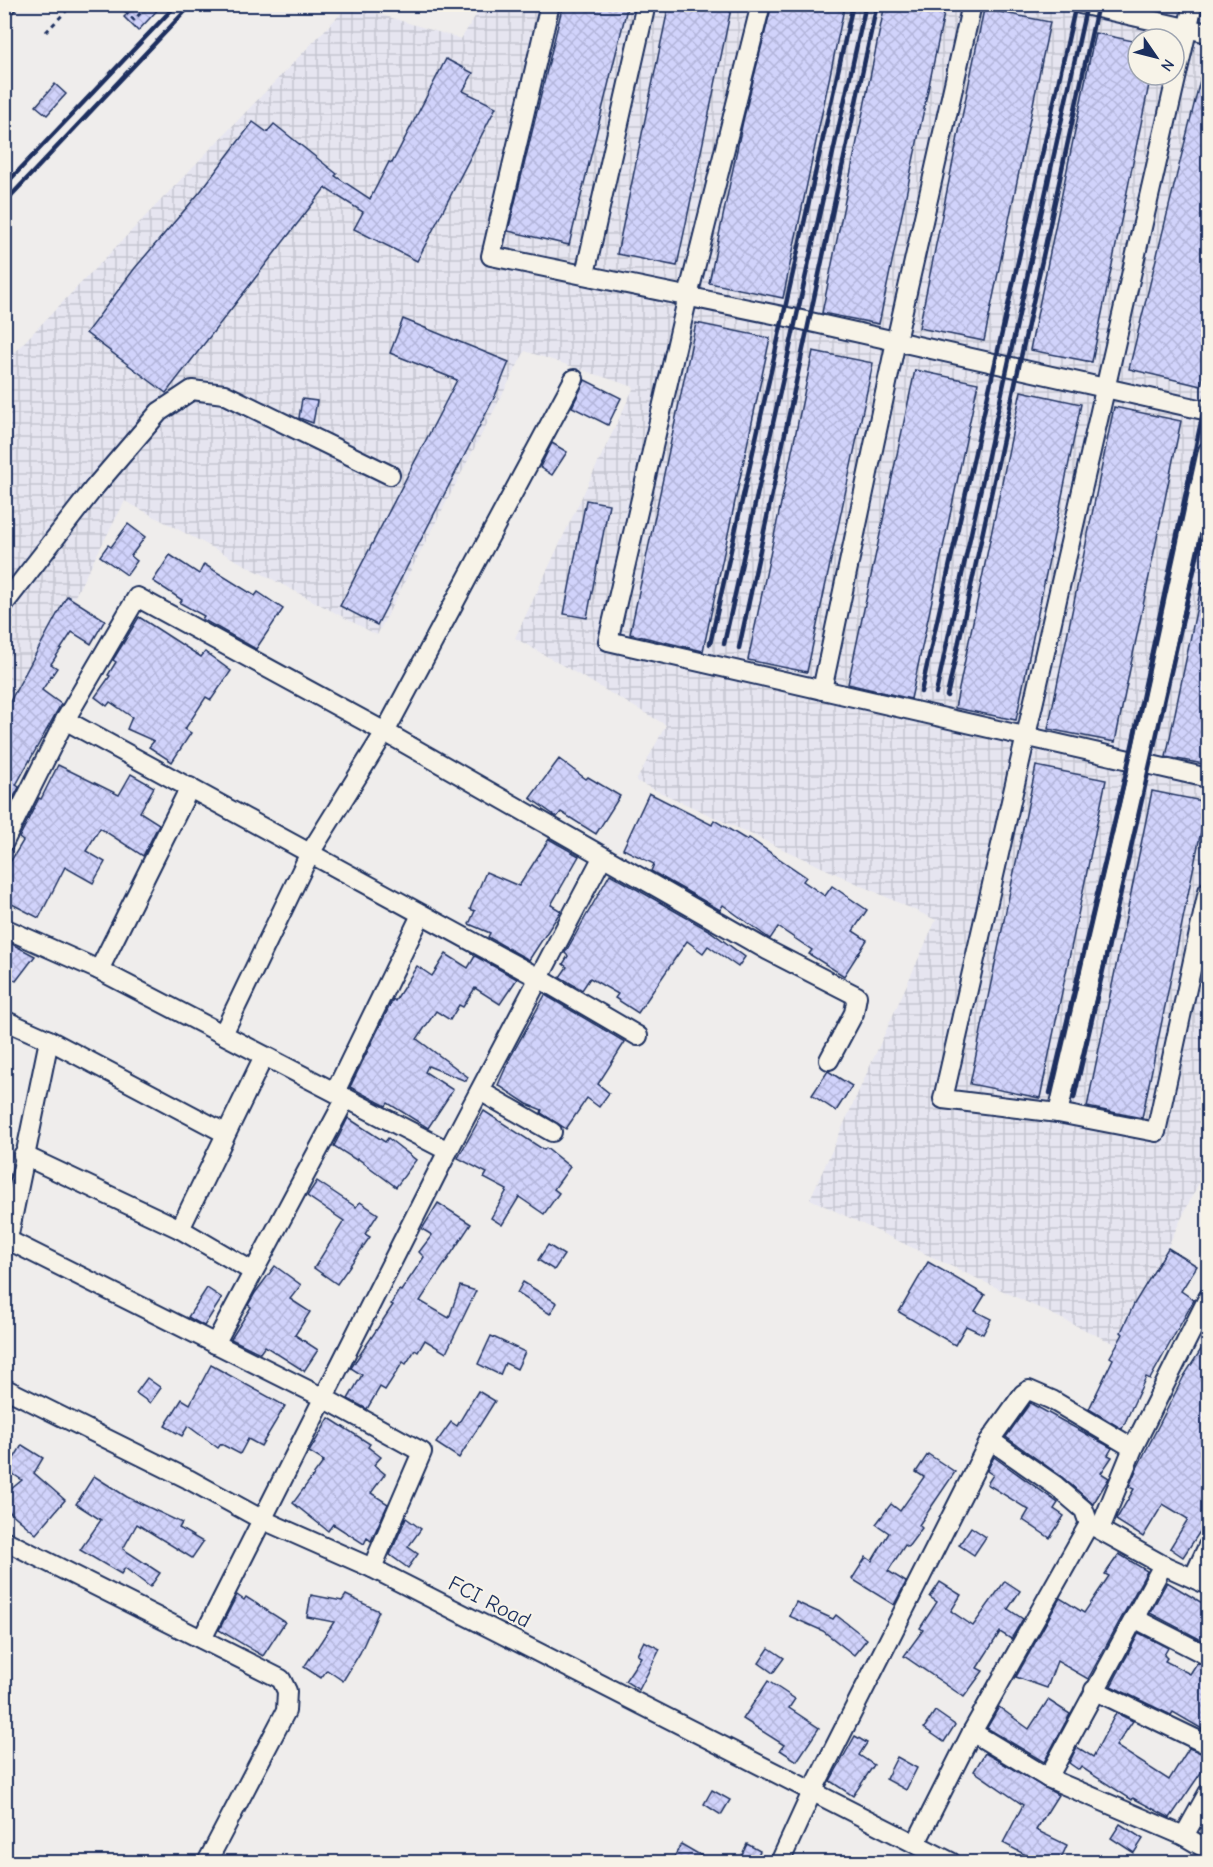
<svg xmlns="http://www.w3.org/2000/svg" width="1213" height="1867" font-family="'Comic Neue',sans-serif">
<style>
.industrial{fill:url(#industrial-grid);fill-rule:evenodd}
.building{fill:url(#building-cross-hatch);stroke:#1b2f5e;stroke-width:1.5}
.lines{fill:none;stroke-linecap:round;stroke-linejoin:round}
.minor-casing{stroke:#1b2f5e;stroke-width:22}
.path{stroke:#1b2f5e;stroke-width:3;stroke-dasharray:4.5 4.5;stroke-linecap:butt}
.minor{stroke:#f7f3e8;stroke-width:18}
.rail{stroke:#1b2f5e;stroke-width:4.5}
.labels{text-anchor:middle;stroke-width:4.5;stroke-linejoin:round;paint-order:stroke}
.street-label{font-size:22px;fill:#1b2f5e;stroke:#f7f3e8}
</style>
<defs>
<pattern id="industrial-grid" width="8" height="8" patternUnits="userSpaceOnUse" patternTransform="scale(1.5)"><rect width="8" height="8" fill="#e6e5f0"/><path d="M0 4h8M4 0v8" fill="none" stroke="#c5c5d0"/></pattern>
<pattern id="building-cross-hatch" width="8" height="8" patternUnits="userSpaceOnUse" patternTransform="scale(1.5)"><rect width="8" height="8" fill="#d1d3fb"/><path d="M0 0l8 8M0 8l8-8" fill="none" stroke="#b3b5da"/></pattern>
</defs>
<rect width="100%" height="100%" fill="#efedec"/>
<filter id="ink" filterUnits="userSpaceOnUse"><feTurbulence type="fractalNoise" baseFrequency=".0167" numOctaves="2"/><feDisplacementMap in="SourceGraphic" scale="12" xChannelSelector="R" yChannelSelector="G"/><feConvolveMatrix kernelMatrix="1 2 1 2 8 2 1 2 1" color-interpolation-filters="sRGB"/></filter>
<g filter="url(#ink)">
<path class="industrial" d="M 483,4 L 1208,5 L 1208,1164 L 1119,1346 L 810,1199 L 936,920 L 636,781 L 666,725 L 515,638 L 634,387 L 525,351 L 377,635 L 125,501 L 5,729 L 5,362 L 349,5 L 461,39 ZM 1138,39 L 1174,39 L 1174,75 L 1138,75 Z"/>
<g class="building">
<polygon points="137,4 163,4 138,31 124,17"/>
<polygon points="563,4 628,4 569,245 508,231"/>
<polygon points="669,4 732,4 677,266 617,254"/>
<polygon points="772,4 845,4 783,298 709,283 743,121"/>
<polygon points="885,4 946,4 879,324 822,313"/>
<polygon points="984,9 1050,22 984,341 919,328"/>
<polygon points="1095,33 1138,42 1138,75 1151,75 1092,362 1030,350"/>
<polygon points="446,59 473,73 463,91 496,107 417,261 354,229 363,212 325,188 166,393 86,333 135,268 200,192 253,122 267,132 274,124 337,174 335,176 370,199 389,162 392,163"/>
<polygon points="1203,68 1209,69 1209,349 1201,386 1129,369"/>
<polygon points="55,84 66,94 47,115 36,106"/>
<polygon points="403,319 509,362 495,396 377,625 340,606 457,380 390,353"/>
<polygon points="696,323 770,338 703,651 630,634"/>
<polygon points="813,351 873,363 807,672 748,660"/>
<polygon points="915,370 978,383 911,699 848,684"/>
<polygon points="585,380 621,398 608,425 572,407"/>
<polygon points="1021,391 1081,404 1016,720 955,708"/>
<polygon points="302,399 317,401 313,423 299,418"/>
<polygon points="1114,407 1181,421 1115,742 1048,729"/>
<polygon points="552,443 567,452 552,475 540,467"/>
<polygon points="586,500 609,504 587,618 564,614"/>
<polygon points="128,524 145,537 131,556 137,561 127,575 100,556 108,545 111,547"/>
<polygon points="170,555 199,574 204,564 255,596 258,592 283,609 256,649 202,619 204,616 180,603 182,600 153,581"/>
<polygon points="1202,582 1209,583 1209,765 1166,757"/>
<polygon points="67,596 105,620 91,644 72,632 51,664 57,668 42,690 61,704 16,785 19,787 4,816 4,717 9,708 7,707"/>
<polygon points="139,617 201,657 205,652 231,671 211,700 206,697 185,729 191,733 172,762 149,747 154,741 127,729 132,717 110,702 107,706 95,697 110,676 108,675 116,662 113,660"/>
<polygon points="559,759 586,779 588,777 620,796 596,834 561,812 557,817 530,798"/>
<polygon points="58,765 119,795 131,774 154,787 140,812 159,824 143,856 100,828 86,851 105,862 93,883 65,867 39,918 4,900 4,872 23,841 19,838 39,798 41,799"/>
<polygon points="1036,766 1106,780 1040,1098 970,1084"/>
<polygon points="1152,791 1207,802 1142,1118 1087,1107"/>
<polygon points="649,793 712,825 714,820 747,840 749,838 806,877 803,881 825,896 832,886 867,910 853,931 867,940 844,976 809,954 812,950 778,927 770,939 723,905 720,910 651,871 654,864 623,849"/>
<polygon points="549,839 579,856 551,905 561,911 529,960 488,937 490,933 469,924 475,911 470,909 486,872 519,886"/>
<polygon points="610,874 710,931 745,957 738,967 708,946 703,953 687,941 638,1013 615,998 618,994 590,978 582,990 560,977 567,967 563,964 568,956 565,953"/>
<polygon points="10,943 35,956 16,981 4,973 4,951"/>
<polygon points="446,954 468,968 475,956 517,979 500,1004 475,988 463,1007 459,1005 450,1020 436,1011 417,1039 468,1077 466,1081 428,1066 425,1072 453,1090 428,1128 388,1103 386,1106 350,1087 393,999 395,1001 417,966 432,976"/>
<polygon points="545,995 625,1042 598,1084 609,1093 599,1107 587,1098 566,1129 541,1113 542,1110 527,1104 498,1085 510,1058"/>
<polygon points="828,1071 852,1086 836,1111 812,1095"/>
<polygon points="484,1111 544,1150 546,1148 570,1167 554,1189 559,1193 544,1214 519,1197 502,1225 491,1218 507,1190 484,1178 487,1173 458,1158"/>
<polygon points="348,1118 385,1142 388,1138 416,1160 396,1187 357,1158 356,1160 334,1146"/>
<polygon points="317,1181 356,1207 360,1202 378,1214 365,1234 370,1237 337,1284 314,1268 344,1221 307,1196"/>
<polygon points="438,1203 471,1224 420,1301 449,1318 460,1286 476,1291 446,1353 425,1340 418,1352 415,1350 406,1364 403,1362 385,1390 380,1387 367,1409 348,1399 362,1375 351,1368 393,1305 391,1304 399,1290 401,1291 424,1257 419,1252 432,1235 422,1229"/>
<polygon points="548,1245 564,1255 554,1270 538,1260"/>
<polygon points="1168,1248 1197,1266 1181,1291 1194,1300 1150,1379 1146,1377 1122,1429 1089,1409 1113,1359 1110,1357 1123,1334 1121,1332 1134,1304"/>
<polygon points="928,1262 985,1295 975,1311 991,1319 983,1334 966,1326 955,1345 899,1312"/>
<polygon points="275,1266 301,1285 290,1299 310,1312 295,1335 318,1350 304,1371 265,1346 260,1353 231,1339 251,1307 248,1305 255,1293"/>
<polygon points="523,1282 557,1303 550,1314 517,1293"/>
<polygon points="207,1288 222,1298 204,1326 188,1317"/>
<polygon points="491,1336 525,1352 517,1369 505,1363 500,1375 478,1364"/>
<polygon points="1209,1337 1209,1518 1183,1557 1170,1548 1188,1519 1163,1504 1143,1537 1116,1520 1134,1489 1129,1487 1137,1468 1184,1376"/>
<polygon points="211,1365 285,1406 261,1446 248,1439 240,1454 221,1444 218,1448 188,1426 182,1436 165,1426 182,1399 190,1404"/>
<polygon points="147,1378 161,1388 150,1403 136,1393"/>
<polygon points="478,1391 495,1401 459,1458 436,1443 451,1422 457,1426"/>
<polygon points="1030,1403 1112,1448 1108,1455 1112,1457 1101,1473 1109,1478 1093,1504 1062,1477 1006,1437"/>
<polygon points="329,1418 370,1444 368,1447 381,1457 374,1465 385,1474 371,1493 388,1504 371,1541 367,1538 364,1544 333,1524 328,1531 293,1503 324,1461 309,1452"/>
<polygon points="22,1445 43,1458 34,1473 65,1500 36,1534 4,1507 4,1495 22,1480 7,1470"/>
<polygon points="928,1454 955,1472 919,1525 922,1528 908,1547 905,1545 888,1571 906,1582 894,1605 852,1579 866,1557 872,1561 889,1533 876,1524 891,1504 900,1511 924,1477 916,1472"/>
<polygon points="994,1457 1058,1503 1054,1509 1064,1516 1050,1538 1023,1520 1029,1510 987,1484 993,1475 987,1471"/>
<polygon points="94,1476 127,1497 182,1523 179,1528 203,1542 192,1558 137,1524 123,1549 160,1573 150,1587 125,1568 121,1574 80,1550 101,1520 76,1504"/>
<polygon points="406,1518 421,1529 408,1547 418,1554 408,1568 390,1555"/>
<polygon points="971,1527 986,1537 974,1555 959,1545"/>
<polygon points="1119,1554 1147,1571 1088,1679 1057,1661 1047,1688 1016,1677 1060,1598 1084,1613 1109,1576 1105,1574"/>
<polygon points="1005,1581 1020,1591 1008,1609 1023,1619 1011,1639 1000,1632 977,1668 983,1671 964,1697 904,1656 923,1630 920,1628 937,1602 930,1597 940,1582 961,1595 951,1611 973,1626"/>
<polygon points="1167,1582 1209,1607 1209,1644 1150,1613"/>
<polygon points="237,1595 244,1600 246,1597 285,1622 263,1656 219,1630"/>
<polygon points="311,1595 342,1601 346,1595 379,1611 360,1653 343,1681 327,1670 321,1678 304,1667 334,1622 307,1617"/>
<polygon points="796,1602 833,1619 836,1615 867,1639 854,1655 823,1631 789,1616"/>
<polygon points="1139,1633 1168,1648 1164,1655 1167,1658 1165,1661 1190,1674 1197,1663 1209,1667 1209,1733 1173,1712 1171,1715 1111,1686"/>
<polygon points="644,1641 660,1649 639,1690 625,1681 641,1657 637,1655"/>
<polygon points="769,1648 784,1658 773,1673 759,1663"/>
<polygon points="768,1681 795,1699 789,1708 819,1728 797,1761 780,1750 784,1745 743,1719"/>
<polygon points="1048,1700 1070,1714 1044,1762 987,1728 999,1707 1029,1729"/>
<polygon points="935,1711 955,1725 944,1742 924,1728"/>
<polygon points="1116,1713 1133,1721 1116,1746 1169,1780 1189,1748 1209,1756 1209,1761 1170,1818 1133,1798 1132,1800 1081,1767 1079,1770 1069,1763 1077,1747 1093,1757"/>
<polygon points="855,1736 867,1743 859,1755 874,1765 853,1796 830,1781"/>
<polygon points="985,1753 1058,1795 1036,1830 1067,1845 1059,1863 1041,1863 1003,1843 1023,1805 974,1771"/>
<polygon points="897,1757 917,1768 906,1790 886,1779"/>
<polygon points="712,1790 730,1800 721,1815 704,1804"/>
<polygon points="1120,1824 1143,1839 1134,1853 1111,1838"/>
<polygon points="681,1844 714,1863 671,1863"/>
<polygon points="747,1844 760,1851 754,1863 738,1863"/>
</g>
<g class="lines">
<g class="minor-casing">
<g id="minor">
<polyline points="550,4 491,256 797,319 1208,411"/>
<polyline points="761,4 688,296 608,641 1208,778"/>
<polyline points="1080,4 1208,33"/>
<polyline points="1193,4 943,1099 1058,1113 1156,1132 1208,891"/>
<polyline points="4,6 7,4"/>
<polyline points="585,274 646,4"/>
<polyline points="4,604 94,488 159,412 192,390 224,394 390,475"/>
<polyline points="822,690 896,341 972,4"/>
<polyline points="65,720 537,977 638,1036"/>
<polyline points="4,842 65,720 137,597 385,732 767,950 857,996 854,1013 829,1060"/>
<polyline points="4,928 99,970 448,1151 202,1639"/>
<polyline points="99,970 190,787"/>
<polyline points="4,1020 49,1040 225,1133"/>
<polyline points="223,1034 310,853 385,732 574,379"/>
<polyline points="480,1091 552,1132"/>
<polyline points="335,1092 421,915"/>
<polyline points="1058,1113 1140,763 1208,451"/>
<polyline points="448,1151 602,858"/>
<polyline points="23,1155 180,1229 252,1271"/>
<polyline points="180,1229 264,1056"/>
<polyline points="4,1238 322,1397 422,1452 372,1568"/>
<polyline points="8,1239 49,1040"/>
<polyline points="215,1344 346,1098"/>
<polyline points="4,1388 188,1479 261,1519 372,1568 951,1862"/>
<polyline points="990,1440 1023,1394 1029,1390 1052,1400 1133,1448"/>
<polyline points="1100,1529 1133,1448 1208,1298"/>
<polyline points="4,1540 281,1679 287,1691 286,1711 207,1862"/>
<polyline points="1193,1578 1208,1546"/>
<polyline points="1134,1618 1208,1656"/>
<polyline points="1094,1690 1208,1745"/>
<polyline points="972,1732 1048,1778 1184,1836 1208,1850"/>
<polyline points="1048,1778 1163,1565"/>
<polyline points="1184,1836 1208,1793"/>
<polyline points="916,1843 972,1732 1089,1524"/>
<polyline points="780,1862 812,1792 990,1440 1056,1486 1084,1510 1089,1524 1163,1565 1208,1585"/>
</g>
</g>
<g class="path">
<polyline points="119,4 134,20 149,4"/>
<polyline points="46,32 73,4"/>
</g>
<use href="#minor" class="minor"/>
<g class="rail">
<polyline points="4,186 177,4"/>
<polyline points="4,203 192,4"/>
<polyline points="710,644 853,4"/>
<polyline points="724,644 866,4"/>
<polyline points="739,648 877,4"/>
<polyline points="921,692 1076,4"/>
<polyline points="936,693 1087,4"/>
<polyline points="947,696 1098,4"/>
<polyline points="1050,1093 1129,760 1208,389"/>
<polyline points="1074,1098 1208,509"/>
</g>
</g>
</g>
<g class="labels">
<g class="street-label">
<text transform="translate(490 1601) rotate(27)" y="8">FCI Road</text>
</g>
</g>
<rect width="1213" height="1867" fill="none" stroke="#f7f3e8" stroke-width="24"/>
<rect x="12" y="12" width="1189" height="1843" fill="none" stroke="#1b2f5e" stroke-width="2" filter="url(#ink)"/>
<g transform="translate(1156 57) rotate(125)"><circle r="28" fill="#f7f3e8" stroke="#9fa5b1" stroke-width="1.5"/>
<path d="M0-4.5L10 22L0 15L-10 22Z" fill="#1b2f5e"/>
<text y="-9" font-size="16" font-weight="bold" text-anchor="middle" fill="#1b2f5e">N</text>
</g>
</svg>
